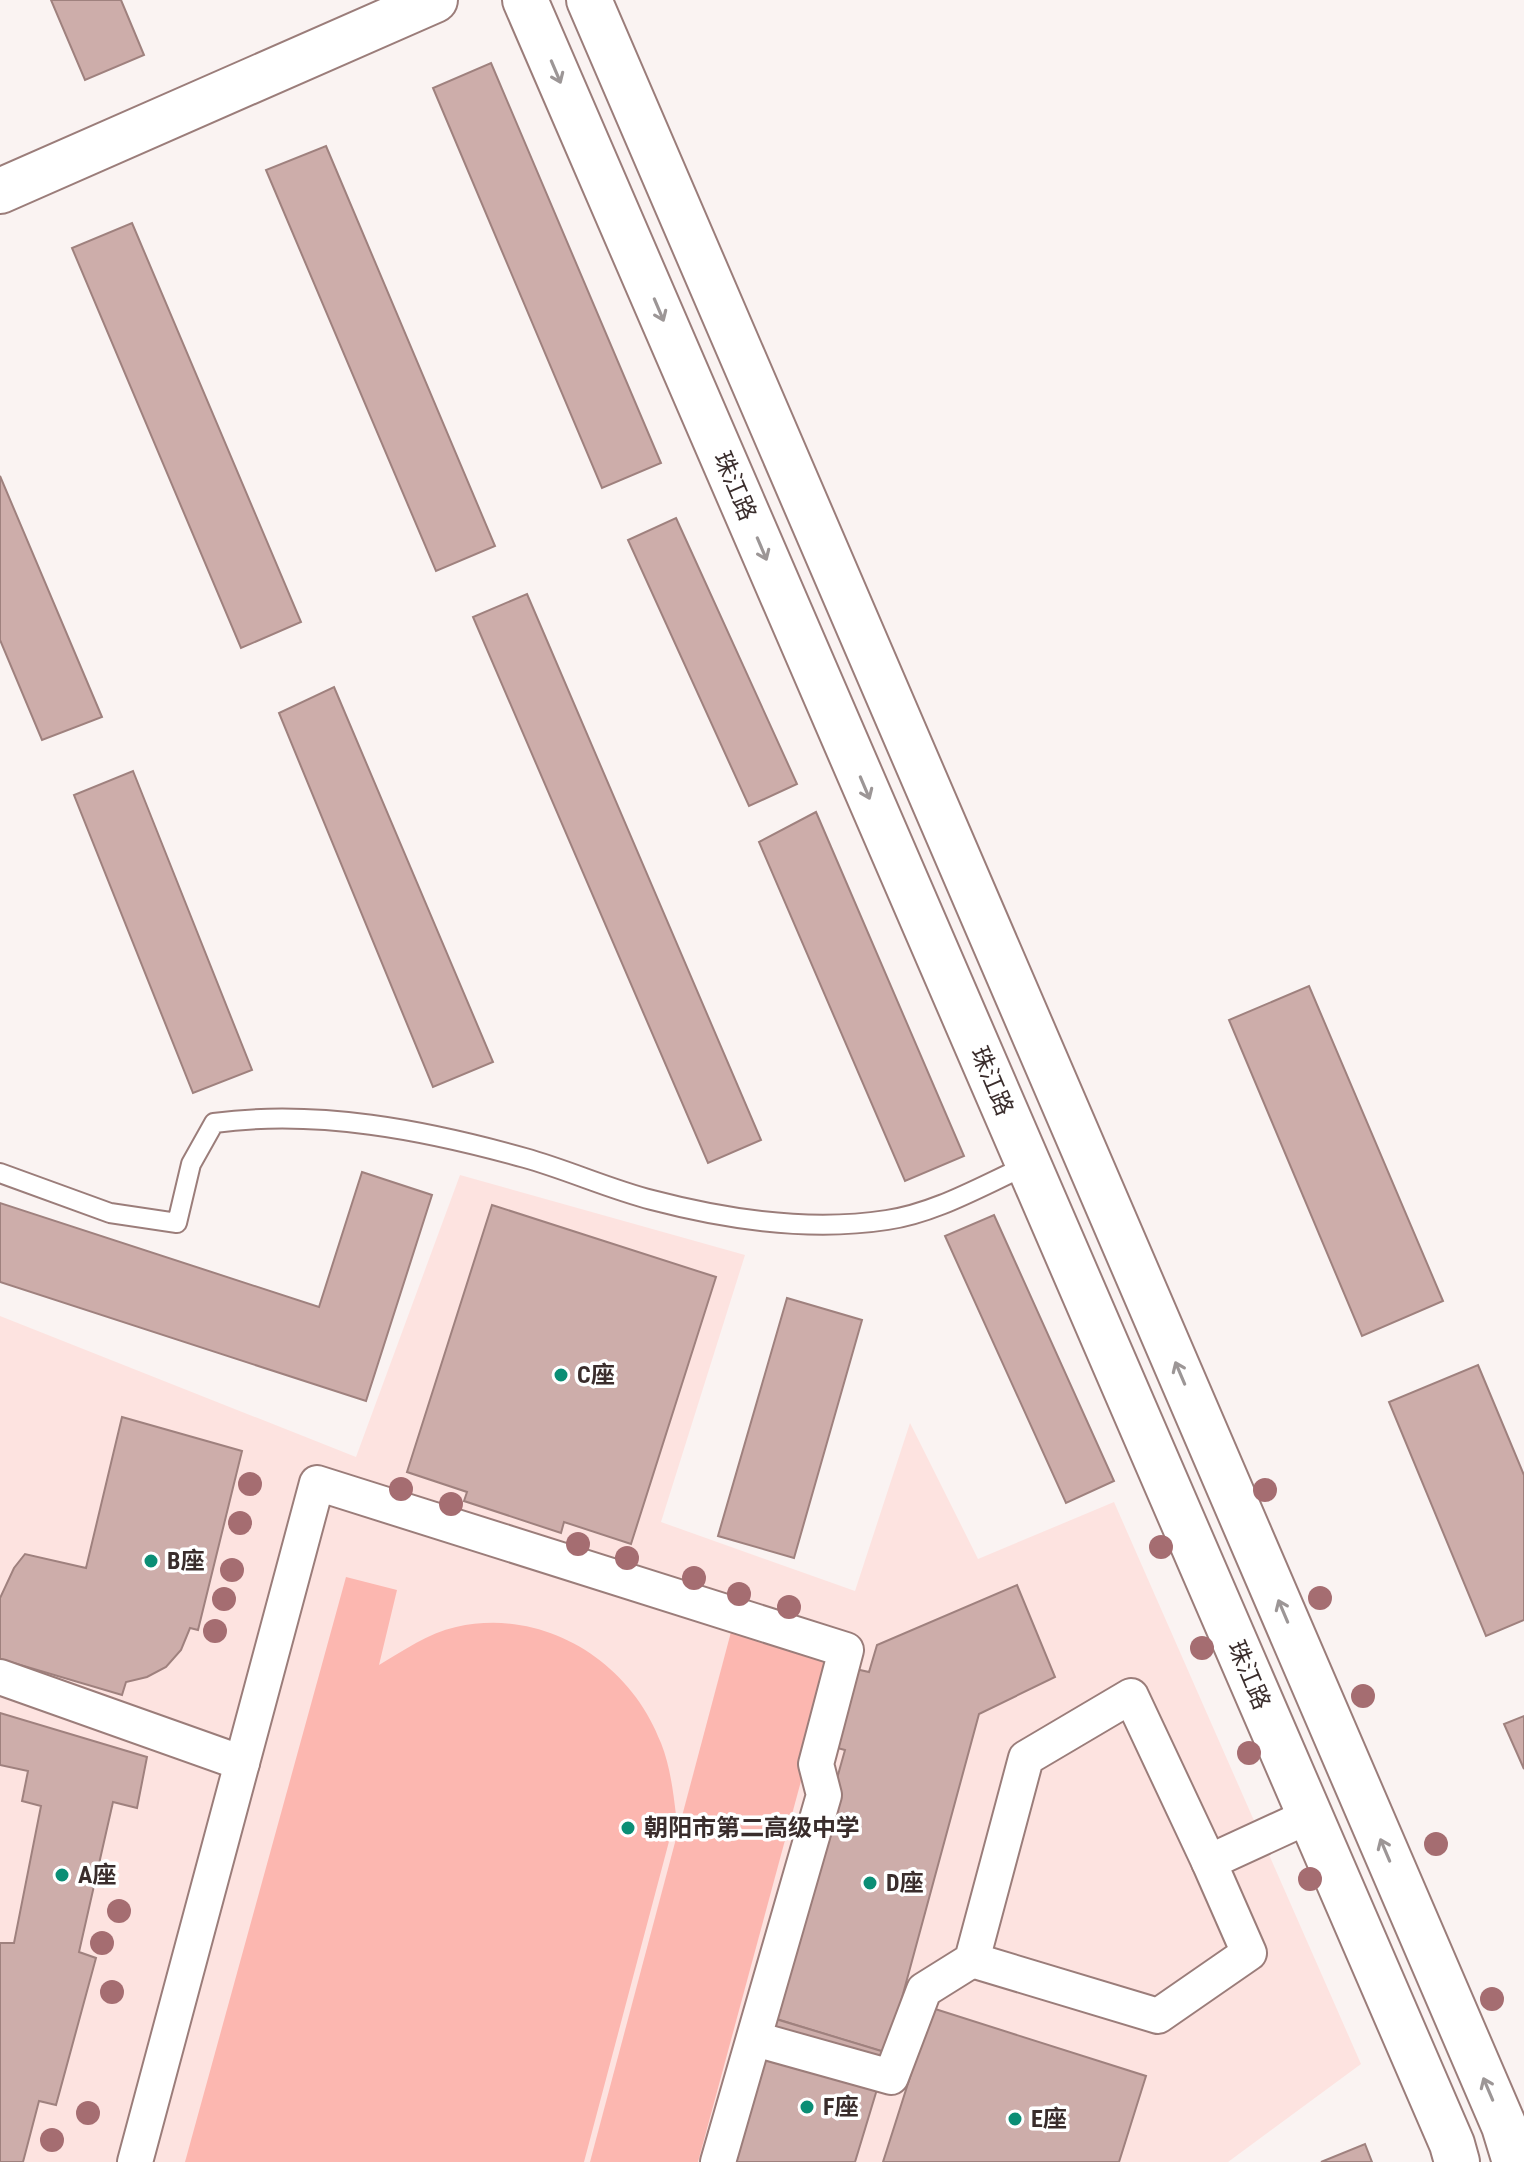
<svg xmlns="http://www.w3.org/2000/svg" width="1524" height="2162" font-family="'Roboto Condensed','Noto Sans SC',sans-serif">
<style>
.built{fill:#fde3e0}
.green{fill:#fcb7b0}
.building{fill:#cdadaa;stroke:#9f817e;stroke-width:2}
.lines{fill:none;stroke-linecap:round;stroke-linejoin:round}
.service-casing{stroke:#9b7d7a;stroke-width:22}
.minor-casing{stroke:#9b7d7a;stroke-width:38}
.tertiary-casing{stroke:#9b7d7a;stroke-width:48}
.secondary-casing{stroke:#9b7d7a;stroke-width:48}
.service{stroke:#fff;stroke-width:18}
.minor{stroke:#fff;stroke-width:34}
.tertiary{stroke:#fff;stroke-width:44}
.secondary{stroke:#fff;stroke-width:44}
.tree{fill:#a56d71}
.oneway{stroke:#9c9696}
.poi-dot{fill:#0b8e75;stroke:#fff;stroke-width:3}
.labels{text-anchor:middle;stroke-width:7;stroke-linejoin:round;paint-order:stroke}
.street-label{font-size:24px;fill:#3a2d2c;stroke:#fff}
.poi-label{font-size:24px;font-weight:bold;fill:#3a2d2c;stroke:#fff;text-anchor:start}
</style>
<rect width="100%" height="100%" fill="#faf3f2"/>
<polygon class="built" points="460,1175 745,1255 661,1522 855,1591 910,1423 978,1559 1114,1502 1361,2064 1228,2162 0,2162 0,1316 356,1457"/>
<g class="green">
<path d="M 346,1577 L 397,1590 L 379,1665 C 403,1651 428,1633 456,1627 C 542,1607 630,1660 661,1743 C 670,1766 673,1790 676,1815 L 584,2162 L 185,2162 Z"/>
<polygon points="731,1632 834,1659 698,2162 590,2162"/>
</g>
<g class="building">
<polygon points="51,0 121,0 144,55 85,80"/>
<polygon points="491,63 661,463 602,488 433,88"/>
<polygon points="326,146 495,546 436,571 266,170"/>
<polygon points="132,223 301,622 241,648 72,248"/>
<polygon points="0,476 102,717 42,740 0,640"/>
<polygon points="676,518 797,784 749,806 628,540"/>
<polygon points="527,594 761,1140 708,1163 473,617"/>
<polygon points="334,687 493,1062 433,1087 279,713"/>
<polygon points="133,771 252,1070 193,1093 74,795"/>
<polygon points="816,812 964,1156 905,1181 759,842"/>
<polygon points="1309,986 1443,1301 1362,1336 1229,1020"/>
<polygon points="362,1172 432,1195 366,1401 0,1282 0,1203 319,1307"/>
<polygon points="492,1205 716,1277 631,1544 564,1522 561,1533 464,1501 467,1492 407,1472"/>
<polygon points="994,1215 1114,1481 1066,1503 945,1236"/>
<polygon points="787,1298 862,1320 794,1558 718,1536"/>
<polygon points="1478,1365 1524,1475 1524,1620 1486,1636 1389,1402"/>
<polygon points="122,1417 242,1451 198,1630 190,1628 181,1650 166,1667 147,1677 126,1682 122,1695 0,1659 0,1598 14,1568 25,1554 86,1568"/>
<polygon points="1017,1585 1055,1677 979,1714 887,2053 770,2017 845,1750 830,1746 851,1668 869,1672 877,1645"/>
<polygon points="0,1713 147,1757 137,1808 113,1802 79,1952 96,1958 56,2105 39,2101 23,2162 0,2162 0,1943 14,1943 41,1806 22,1801 28,1771 0,1765"/>
<polygon points="1524,1716 1524,1769 1504,1724"/>
<polygon points="932,2008 1146,2076 1119,2162 883,2162"/>
<polygon points="769,2017 888,2053 855,2162 726,2162"/>
<polygon points="1365,2144 1372,2162 1321,2162"/>
</g>
<g class="lines">
<g class="service-casing">
<path id="service" d="M 0,1173 L 110,1213 L 177,1223 L 191,1164 L 214,1123 C 317,1109 425,1130 525,1158 C 568,1170 609,1189 652,1200 C 728,1220 809,1232 887,1220 C 936,1213 983,1185 1028,1165"/>
</g>
<g class="minor-casing">
<g id="minor">
<polyline points="0,1677 242,1763"/>
<polyline points="972,1960 1158,2016 1249,1953 1209,1862"/>
<polyline points="755,2039 891,2077 924,1990 972,1960 1026,1758 1131,1696 1209,1862 1309,1816"/>
<polyline points="135,2162 317,1483 846,1650 816,1764 824,1795 718,2162"/>
</g>
</g>
<g class="tertiary-casing">
<polyline id="tertiary" points="0,191 435,0"/>
</g>
<g class="secondary-casing">
<g id="secondary">
<polyline points="525,0 1452,2144 1457,2162"/>
<polyline points="589,0 1504,2126 1515,2162"/>
</g>
</g>
<use href="#service" class="service"/>
<use href="#minor" class="minor"/>
<use href="#tertiary" class="tertiary"/>
<use href="#secondary" class="secondary"/>
</g>
<g class="tree">
<circle cx="250" cy="1484" r="12"/>
<circle cx="401" cy="1489" r="12"/>
<circle cx="1265" cy="1490" r="12"/>
<circle cx="451" cy="1504" r="12"/>
<circle cx="240" cy="1523" r="12"/>
<circle cx="578" cy="1544" r="12"/>
<circle cx="1161" cy="1547" r="12"/>
<circle cx="627" cy="1558" r="12"/>
<circle cx="232" cy="1570" r="12"/>
<circle cx="694" cy="1578" r="12"/>
<circle cx="739" cy="1594" r="12"/>
<circle cx="1320" cy="1598" r="12"/>
<circle cx="224" cy="1599" r="12"/>
<circle cx="789" cy="1607" r="12"/>
<circle cx="215" cy="1631" r="12"/>
<circle cx="1202" cy="1648" r="12"/>
<circle cx="1363" cy="1696" r="12"/>
<circle cx="1249" cy="1753" r="12"/>
<circle cx="1436" cy="1844" r="12"/>
<circle cx="1310" cy="1879" r="12"/>
<circle cx="119" cy="1911" r="12"/>
<circle cx="102" cy="1943" r="12"/>
<circle cx="112" cy="1992" r="12"/>
<circle cx="1492" cy="1999" r="12"/>
<circle cx="88" cy="2113" r="12"/>
<circle cx="52" cy="2140" r="12"/>
</g>
<defs><path id="oneway-shaft" d="M-6 0H5M1.5-3L5.5 0L1.5 3" fill="none" stroke-width="1.6" stroke-linecap="round" stroke-linejoin="round" transform="scale(2)"/></defs>
<g class="oneway">
<use href="#oneway-shaft" transform="translate(556 72) rotate(67)"/>
<use href="#oneway-shaft" transform="translate(659 310) rotate(67)"/>
<use href="#oneway-shaft" transform="translate(762 549) rotate(67)"/>
<use href="#oneway-shaft" transform="translate(865 788) rotate(67)"/>
<use href="#oneway-shaft" transform="translate(1180 1373) rotate(-113)"/>
<use href="#oneway-shaft" transform="translate(1283 1611) rotate(-113)"/>
<use href="#oneway-shaft" transform="translate(1385 1850) rotate(-113)"/>
<use href="#oneway-shaft" transform="translate(1488 2089) rotate(-113)"/>
</g>
<g class="poi-dot">
<circle cx="561" cy="1375" r="8"/>
<circle cx="151" cy="1561" r="8"/>
<circle cx="628" cy="1828" r="8"/>
<circle cx="62" cy="1875" r="8"/>
<circle cx="870" cy="1883" r="8"/>
<circle cx="807" cy="2107" r="8"/>
<circle cx="1015" cy="2119" r="8"/>
</g>
<g class="labels">
<g class="street-label">
<text transform="translate(735 486) rotate(67)" y="8">珠江路</text>
<text transform="translate(992 1081) rotate(67)" y="8">珠江路</text>
<text transform="translate(1249 1675) rotate(67)" y="8">珠江路</text>
</g>
<g class="poi-label">
<text x="577" y="1383">C座</text>
<text x="167" y="1569">B座</text>
<text x="644" y="1836">朝阳市第二高级中学</text>
<text x="78" y="1883">A座</text>
<text x="886" y="1891">D座</text>
<text x="823" y="2115">F座</text>
<text x="1031" y="2127">E座</text>
</g>
</g>
</svg>
